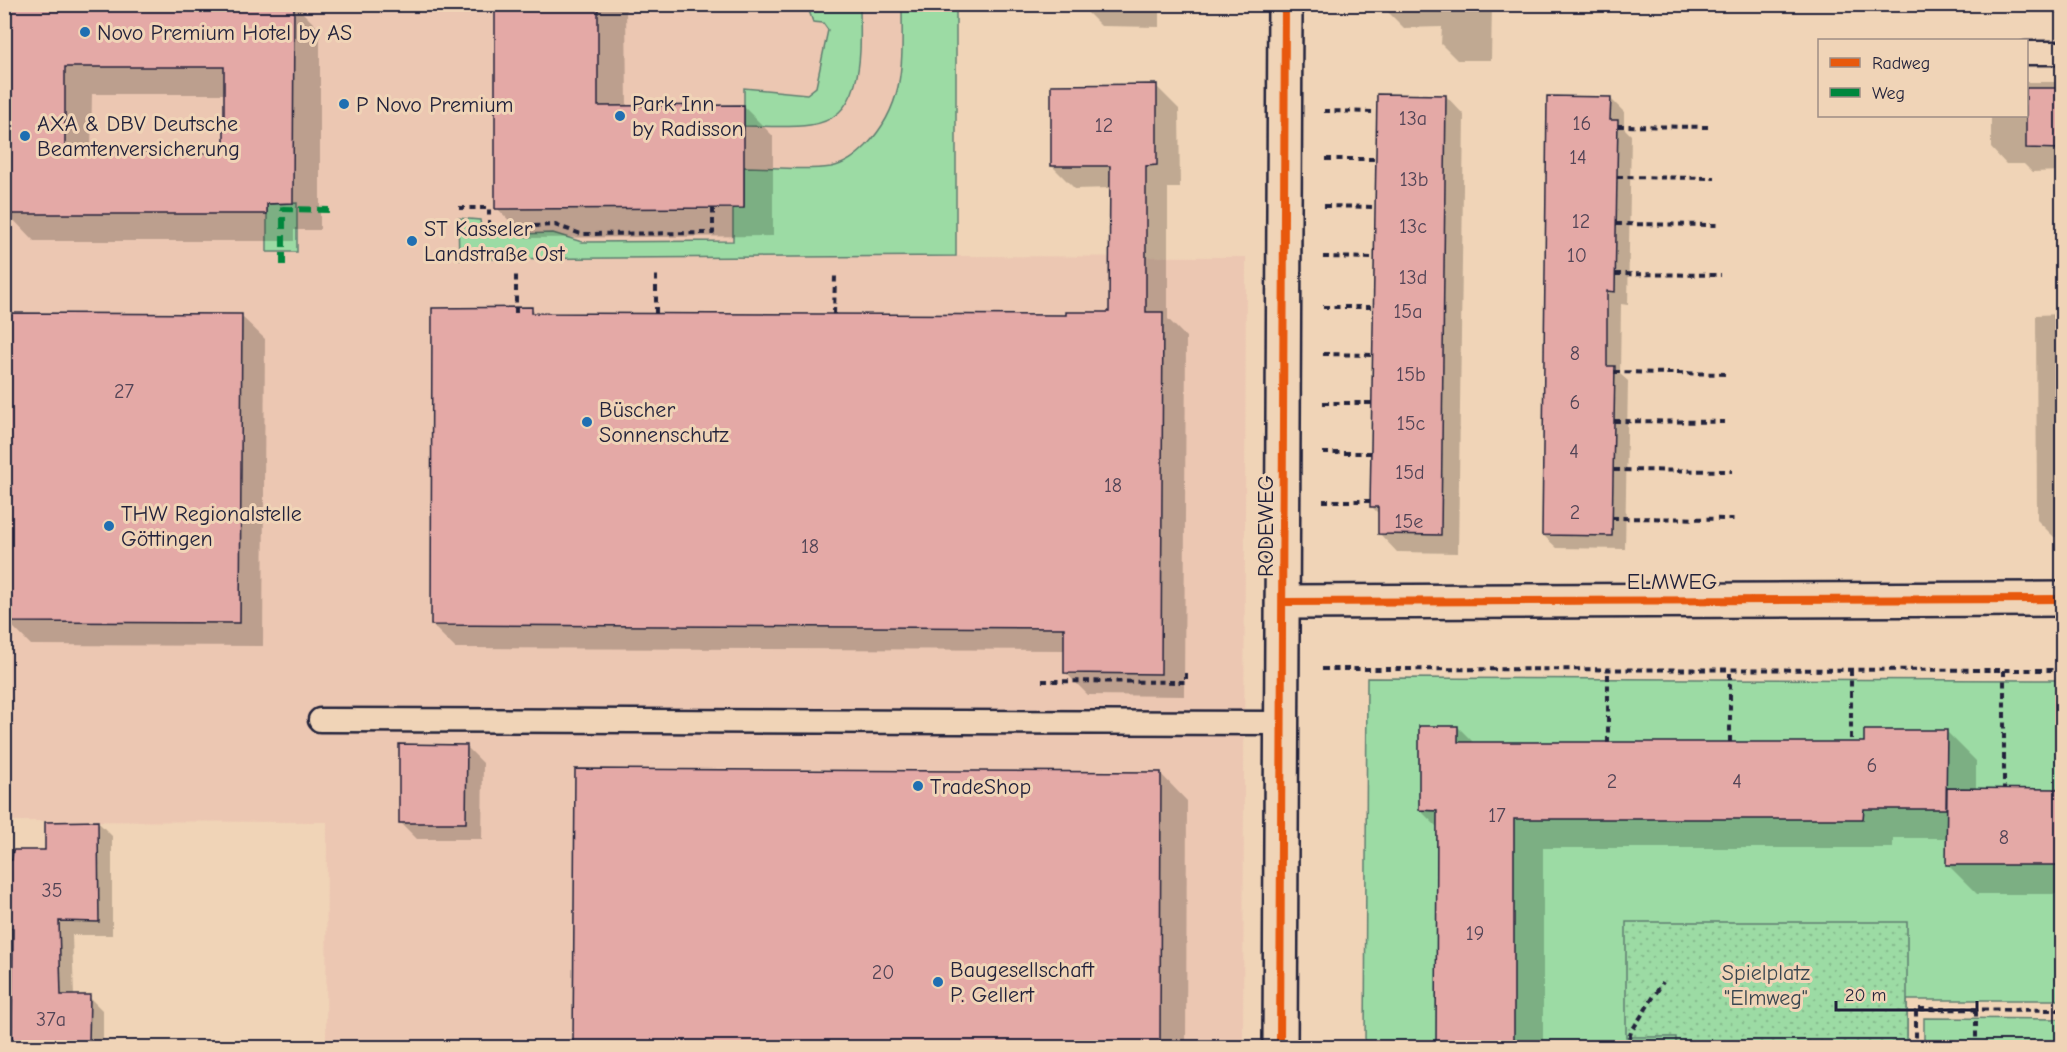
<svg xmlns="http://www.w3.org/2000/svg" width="2067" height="1052" font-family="'Comic Neue',sans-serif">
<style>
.built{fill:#ecc7b2}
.grass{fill:#9cdba4;stroke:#5f7e70;stroke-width:1.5}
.park{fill:url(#park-dots);stroke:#5f7e70;stroke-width:1.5}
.shadow{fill:#0003;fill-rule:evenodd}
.building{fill:#e4a9a6;stroke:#22223b;stroke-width:1.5;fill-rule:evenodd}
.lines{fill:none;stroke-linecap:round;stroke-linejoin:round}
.lane-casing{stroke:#22223b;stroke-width:27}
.street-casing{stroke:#22223b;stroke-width:38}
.path{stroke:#22223b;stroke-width:4;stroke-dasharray:6 4.5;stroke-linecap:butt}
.lane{stroke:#f0d4b7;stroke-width:22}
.street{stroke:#f0d4b7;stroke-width:33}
.quiet{stroke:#00873e;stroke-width:6;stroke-dasharray:12 6;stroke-linecap:butt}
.cycleway-casing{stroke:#f0d4b7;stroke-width:11}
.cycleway{stroke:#e8590c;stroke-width:8}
.poi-dot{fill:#1f6fb2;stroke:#f0d4b7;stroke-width:2}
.labels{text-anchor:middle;stroke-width:6;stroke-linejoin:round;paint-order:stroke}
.number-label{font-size:20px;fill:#524456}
.poi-label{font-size:22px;fill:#22223b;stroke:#f0d4b7;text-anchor:start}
.street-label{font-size:22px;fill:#22223b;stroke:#f0d4b7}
.park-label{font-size:22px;fill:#3a4750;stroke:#f0d4b7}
</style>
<defs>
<pattern id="park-dots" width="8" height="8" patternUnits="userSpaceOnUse" patternTransform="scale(1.5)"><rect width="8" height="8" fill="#9cdba4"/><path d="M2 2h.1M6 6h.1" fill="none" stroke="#86bc8e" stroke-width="1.8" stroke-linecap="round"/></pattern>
</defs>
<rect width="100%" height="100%" fill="#f0d4b7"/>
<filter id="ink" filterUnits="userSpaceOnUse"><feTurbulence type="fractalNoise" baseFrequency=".0167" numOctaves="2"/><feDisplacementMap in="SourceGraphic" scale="12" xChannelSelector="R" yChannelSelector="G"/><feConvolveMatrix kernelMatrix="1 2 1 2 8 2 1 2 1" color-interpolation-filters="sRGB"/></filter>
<g filter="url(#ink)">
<polygon class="built" points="5,5 956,5 956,256 1246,257 1243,1047 326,1047 327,822 5,821"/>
<g class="grass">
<path d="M 807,5 L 860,5 C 860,45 868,118 810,125 C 789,128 766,126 744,126 L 744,88 L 807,94 L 816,87 L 828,30 L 823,23 L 813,22 Z"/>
<path d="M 902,5 L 956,5 L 956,256 L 459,259 L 458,218 L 480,220 L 482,235 L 553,233 L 582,242 L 733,241 L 733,208 L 744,207 L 744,167 C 772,167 803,171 831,167 C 846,164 856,156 866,146 C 907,103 902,59 902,5 Z"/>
<polygon points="297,203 297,252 267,252 267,204"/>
<polygon points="1367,678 2062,680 2062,1000 1907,1000 1907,1047 1365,1048"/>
<polygon points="1924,1018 2062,1019 2062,1047 1924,1047"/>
</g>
<polygon class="park" points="1626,922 1907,922 1907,1047 1676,1048 1676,1037 1626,1037"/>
<g class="shadow">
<path d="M 8,4 L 302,4 L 302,12 L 320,30 L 320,230 L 294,230 L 294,241 L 34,241 L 7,213 L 8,76 L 4,76 L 4,12 L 8,13 ZM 92,94 L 225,94 L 225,154 L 91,154 Z"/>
<polygon points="496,4 626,4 627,107 744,107 773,136 773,236 526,238 497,208"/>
<polygon points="1084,4 1159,4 1159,27 1101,26 1084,9"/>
<polygon points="1388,4 1492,4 1491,60 1457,60 1441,44 1442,27 1404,28 1388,12"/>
<polygon points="2019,4 2062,4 2062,13 2027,13"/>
<polygon points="2026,82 2062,82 2062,171 2032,172 2024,164 2006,164 1991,148 1991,116 2026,116"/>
<polygon points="1156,86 1179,109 1180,188 1168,188 1168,319 1186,337 1184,696 1088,695 1065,672 1065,650 455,648 432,625 531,309 537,314 1067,316 1111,314 1111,188 1075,189 1052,166"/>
<polygon points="1446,96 1464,115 1458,553 1397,552 1379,533 1379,514 1372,507"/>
<polygon points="1610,98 1624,112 1624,128 1631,135 1628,305 1621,304 1620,374 1628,381 1625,549 1557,548 1543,535"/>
<polygon points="2062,314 2062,537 2054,537 2037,520 2036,315"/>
<polygon points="241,316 265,339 263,646 31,645 7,621"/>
<polygon points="1458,727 1474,743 1865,744 1946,731 1976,761 1976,790 2062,790 2062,894 1977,894 1948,865 1948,838 1893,838 1893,848 1543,848 1543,1048 1438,1048 1438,828 1420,810"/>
<polygon points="466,746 483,763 482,839 417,839 400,822"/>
<polygon points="577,771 1160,773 1187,801 1186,1048 575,1048"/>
<polygon points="98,822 112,836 112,935 72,935 74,996 89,997 103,1011 103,1048 4,1048 7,861 46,851"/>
<rect x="2009" y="1047" width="53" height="1"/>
</g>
<g class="building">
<path d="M 6,4 L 294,4 L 293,203 L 267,204 L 267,214 L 5,214 ZM 65,67 L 224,67 L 224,153 L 65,152 Z"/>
<polygon points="495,4 598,4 598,106 744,105 744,208 495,209"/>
<polygon points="1157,84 1157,165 1146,166 1146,312 1163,312 1161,674 1064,673 1064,628 431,625 432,308 532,307 532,313 1066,315 1066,312 1109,312 1110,166 1051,166 1051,85"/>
<polygon points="2026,88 2062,88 2062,149 2026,148"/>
<polygon points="1377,94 1446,95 1441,535 1378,534 1378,507 1370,507"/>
<polygon points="1547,96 1611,97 1610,120 1618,120 1615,292 1607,291 1607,366 1615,366 1612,536 1542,535"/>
<polygon points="7,313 242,314 240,623 5,622"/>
<polygon points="1419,726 1458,726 1458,742 1864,742 1864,730 1947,730 1946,809 1864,809 1863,819 1514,819 1514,1047 1436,1047 1437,811 1419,810"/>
<polygon points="399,744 467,745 466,823 399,823"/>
<polygon points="575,769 1161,772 1160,1047 573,1047"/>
<polygon points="1947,788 2062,789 2062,865 1946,865"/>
<polygon points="98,821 99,922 59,921 61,995 90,995 89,1044 12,1047 13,928 5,928 5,860 12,860 13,850 45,850 45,822"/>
</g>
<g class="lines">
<g class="lane-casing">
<g id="lane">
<polyline points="2026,53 2062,53"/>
<polyline points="320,720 1282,723"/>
</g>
</g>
<g class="street-casing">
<g id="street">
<polyline points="1283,602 2062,599"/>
<polyline points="1280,1048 1285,4"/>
</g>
</g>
<g class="path">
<polyline points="4,33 6,33"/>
<polyline points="1324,111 1376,112"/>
<polyline points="1618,126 1711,127"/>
<polyline points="1326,159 1375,159"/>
<polyline points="1617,177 1715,178"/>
<polyline points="1324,206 1375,207"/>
<polyline points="459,208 489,208 489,228 555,225 581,234 713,233 713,207"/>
<polyline points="1616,224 1718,225"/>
<polyline points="1323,257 1374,258"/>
<polyline points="1615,274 1721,275"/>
<polyline points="1323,307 1373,307"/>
<polyline points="516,313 516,275"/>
<polyline points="656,313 656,275"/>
<polyline points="834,314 835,276"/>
<polyline points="1323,354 1373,355"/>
<polyline points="1614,372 1727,374"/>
<polyline points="1323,403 1373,403"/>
<polyline points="1614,421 1729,422"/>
<polyline points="1323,453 1372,453"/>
<polyline points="4,469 6,469"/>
<polyline points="1614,470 1732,471"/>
<polyline points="1323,501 1370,501"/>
<polyline points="1612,518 1735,519"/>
<polyline points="1322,669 2062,670"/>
<polyline points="1851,670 1851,742"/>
<polyline points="2004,670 2004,789"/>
<polyline points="1042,681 1186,682 1186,673"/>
<polyline points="1730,742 1730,669"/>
<polyline points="1608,743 1608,670"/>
<polyline points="1626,1048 1631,1032 1663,982"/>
<polyline points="1916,1048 1916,1009 2062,1010"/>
<polyline points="1976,1048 1976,1009"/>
</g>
<use href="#lane" class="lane"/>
<use href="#street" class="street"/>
<polyline class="quiet" points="283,265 283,209 334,210"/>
<g class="cycleway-casing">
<g id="cycleway">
<polyline points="1283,602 2062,599"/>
<polyline points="1280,1048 1285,4"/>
</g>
</g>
<use href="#cycleway" class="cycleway"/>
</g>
</g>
<g class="poi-dot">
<circle cx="85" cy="32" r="6"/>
<circle cx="344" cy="104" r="6"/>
<circle cx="620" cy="116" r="6"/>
<circle cx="25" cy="136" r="6"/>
<circle cx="412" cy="241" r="6"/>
<circle cx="587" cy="422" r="6"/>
<circle cx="109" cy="526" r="6"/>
<circle cx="918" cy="786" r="6"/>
<circle cx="938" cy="982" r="6"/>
</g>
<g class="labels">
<g class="number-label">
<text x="1413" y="125">13a</text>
<text x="1582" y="130">16</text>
<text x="1104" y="132">12</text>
<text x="1578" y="164">14</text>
<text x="1414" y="186">13b</text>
<text x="1581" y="228">12</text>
<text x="1413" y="233">13c</text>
<text x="1577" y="262">10</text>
<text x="1413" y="284">13d</text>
<text x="1408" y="318">15a</text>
<text x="1575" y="360">8</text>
<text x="1411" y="381">15b</text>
<text x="124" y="398">27</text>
<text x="1575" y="409">6</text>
<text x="1411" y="430">15c</text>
<text x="1574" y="458">4</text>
<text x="1410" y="479">15d</text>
<text x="1113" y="492">18</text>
<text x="1575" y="519">2</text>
<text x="1409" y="528">15e</text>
<text x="810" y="553">18</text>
<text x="1872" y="772">6</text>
<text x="1612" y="788">2</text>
<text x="1737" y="788">4</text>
<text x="1497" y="822">17</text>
<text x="2004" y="844">8</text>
<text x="52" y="897">35</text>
<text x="1475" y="940">19</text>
<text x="883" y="979">20</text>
<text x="51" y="1026">37a</text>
</g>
<g class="poi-label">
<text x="97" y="40">Novo Premium Hotel by AS</text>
<text x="632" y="111">Park Inn<tspan x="632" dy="25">by Radisson</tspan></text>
<text x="356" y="112">P Novo Premium</text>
<text x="37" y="131">AXA &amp; DBV Deutsche<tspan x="37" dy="25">Beamtenversicherung</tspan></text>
<text x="424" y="236">ST Kasseler<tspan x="424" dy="25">Landstraße Ost</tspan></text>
<text x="599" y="417">Büscher<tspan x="599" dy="25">Sonnenschutz</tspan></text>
<text x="121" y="521">THW Regionalstelle<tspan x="121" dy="25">Göttingen</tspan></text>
<text x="930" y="794">TradeShop</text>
<text x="950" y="977">Baugesellschaft<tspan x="950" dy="25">P. Gellert</tspan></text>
</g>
<g class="street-label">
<text transform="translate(1265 526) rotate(-90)" y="8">RODEWEG</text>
<text x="1672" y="589">ELMWEG</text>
</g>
<g class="park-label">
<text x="1766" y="980">Spielplatz<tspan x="1766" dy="25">"Elmweg"</tspan></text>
</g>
</g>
<rect width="2067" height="1052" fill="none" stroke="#f0d4b7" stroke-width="24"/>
<rect x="12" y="12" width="2043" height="1028" fill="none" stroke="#22223b" stroke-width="2" filter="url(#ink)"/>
<rect x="1818" y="39" width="210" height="78" fill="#f0d4b7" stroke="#9e8d85" stroke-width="1.5"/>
<rect x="1830" y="58" width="30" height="9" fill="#e8590c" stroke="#9e8d85" stroke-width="1.5"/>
<text x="1872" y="69" font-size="18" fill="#22223b">Radweg</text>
<rect x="1830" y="88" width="30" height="9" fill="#00873e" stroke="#9e8d85" stroke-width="1.5"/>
<text x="1872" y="99" font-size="18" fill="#22223b">Weg</text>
<path d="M1836 1001v9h141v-9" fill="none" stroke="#22223b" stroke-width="3"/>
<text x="1845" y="1001" font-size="18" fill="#22223b" stroke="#f0d4b7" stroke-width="4.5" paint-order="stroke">20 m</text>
</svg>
